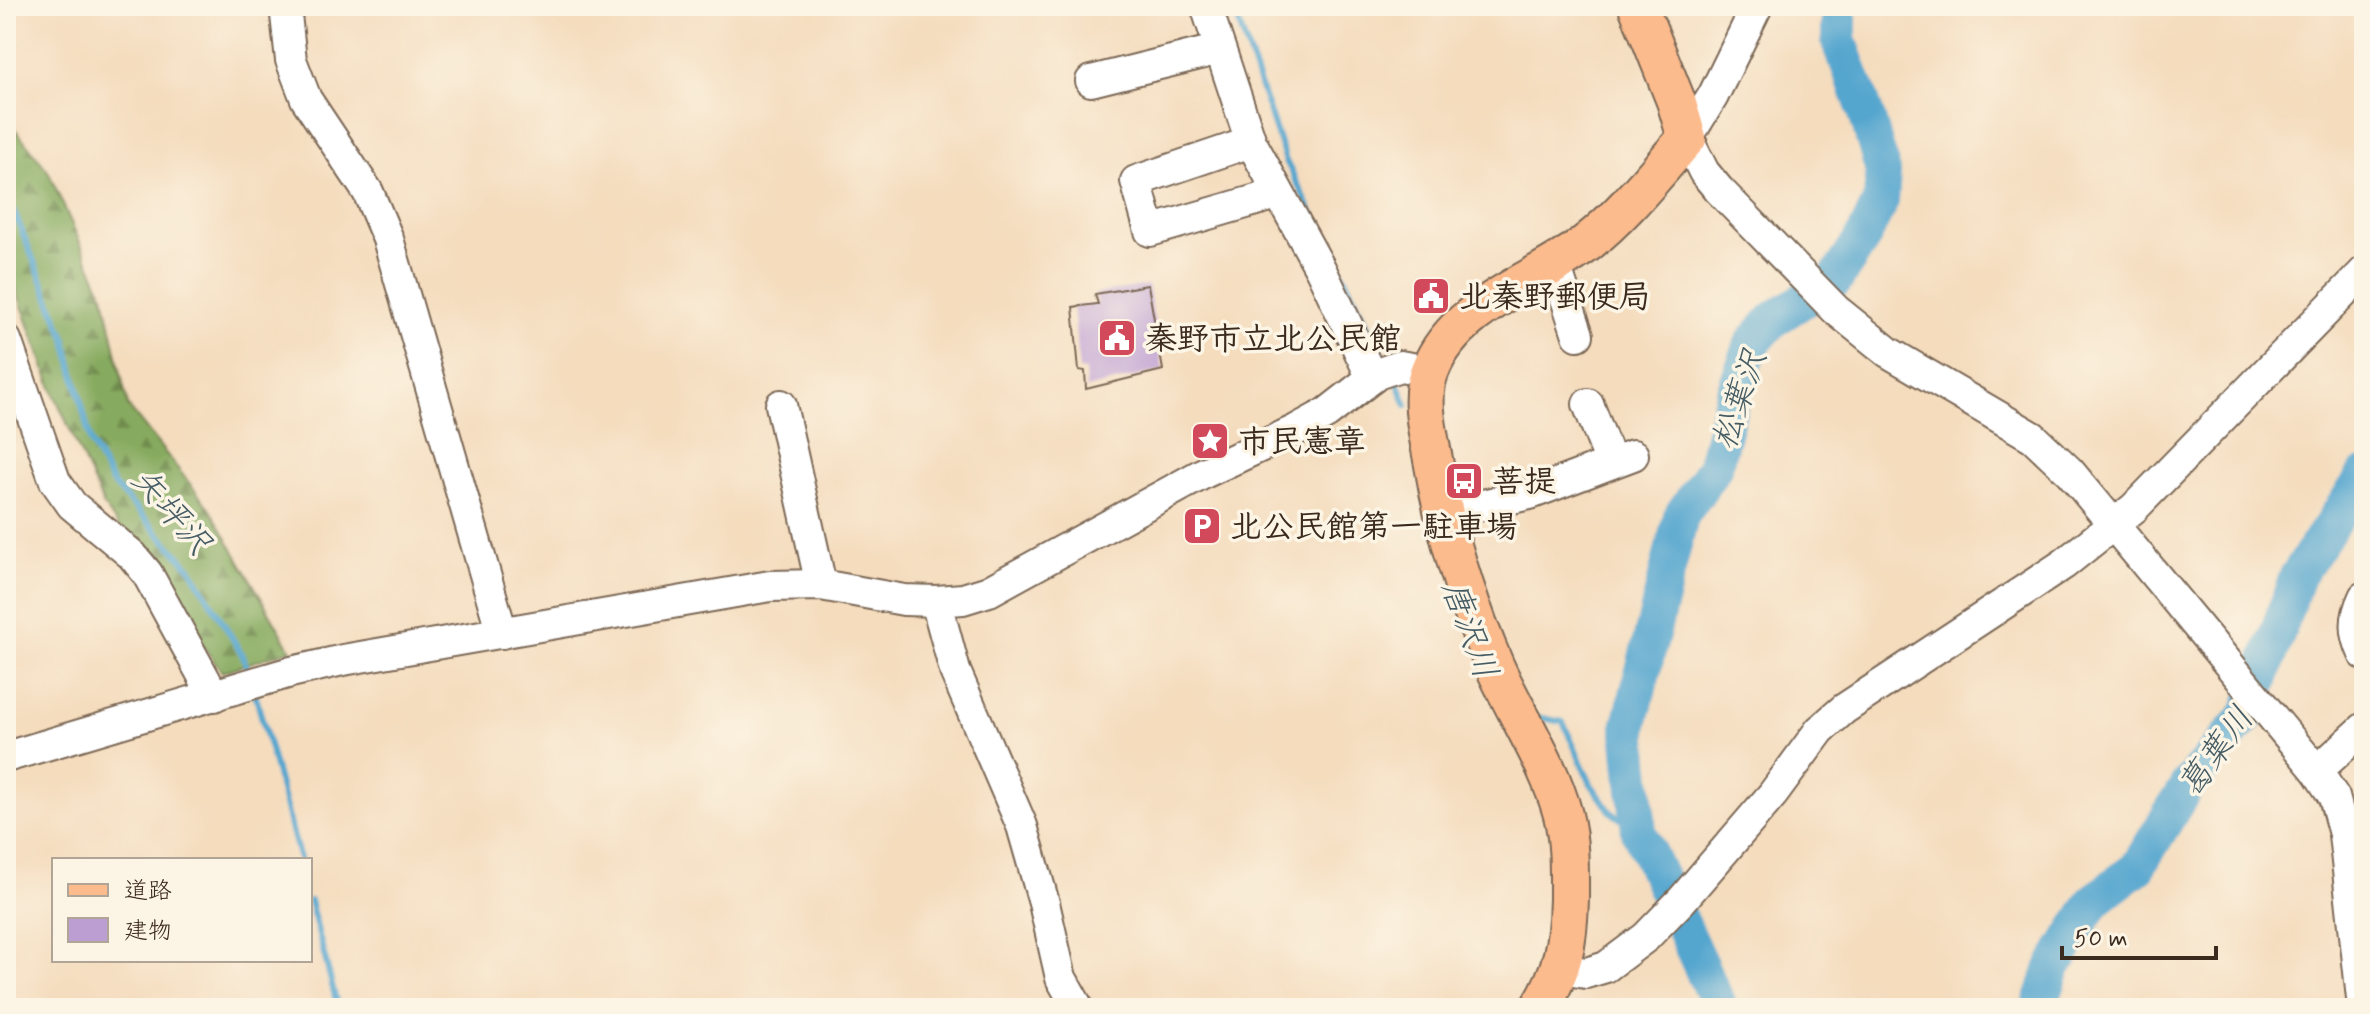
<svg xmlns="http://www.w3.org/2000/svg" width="2370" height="1014" font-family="Mynerve,'Klee One',sans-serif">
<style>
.forest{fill:url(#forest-firs);stroke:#606a3e;stroke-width:2}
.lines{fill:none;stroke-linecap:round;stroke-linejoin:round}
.stream{stroke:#54a6cf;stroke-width:6}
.river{stroke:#54a6cf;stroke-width:36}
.building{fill:#bd9ed3}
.minor-casing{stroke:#7c6856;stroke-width:34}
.major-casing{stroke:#7c6856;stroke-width:42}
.minor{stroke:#fff;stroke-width:30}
.major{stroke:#fbbb8d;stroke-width:38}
.labels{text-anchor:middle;stroke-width:7;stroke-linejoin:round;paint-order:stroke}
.poi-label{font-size:32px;font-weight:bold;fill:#3b2a1e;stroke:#fcf5e5;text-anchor:start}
.water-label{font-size:34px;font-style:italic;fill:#455c65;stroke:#fcf5e5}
</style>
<defs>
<pattern id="forest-firs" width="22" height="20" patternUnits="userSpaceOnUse" patternTransform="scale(2)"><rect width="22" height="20" fill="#86aa5e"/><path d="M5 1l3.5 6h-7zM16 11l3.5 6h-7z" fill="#6f8b4d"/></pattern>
</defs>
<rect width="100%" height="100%" fill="#fcf5e5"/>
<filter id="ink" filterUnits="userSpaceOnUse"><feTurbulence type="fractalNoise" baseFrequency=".0125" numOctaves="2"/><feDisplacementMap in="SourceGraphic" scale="16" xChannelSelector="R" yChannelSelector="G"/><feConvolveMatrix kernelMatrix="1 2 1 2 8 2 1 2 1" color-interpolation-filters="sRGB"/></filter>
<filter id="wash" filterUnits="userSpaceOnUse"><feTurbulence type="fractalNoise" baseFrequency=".006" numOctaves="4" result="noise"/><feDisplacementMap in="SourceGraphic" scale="32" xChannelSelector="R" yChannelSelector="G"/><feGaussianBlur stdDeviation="1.8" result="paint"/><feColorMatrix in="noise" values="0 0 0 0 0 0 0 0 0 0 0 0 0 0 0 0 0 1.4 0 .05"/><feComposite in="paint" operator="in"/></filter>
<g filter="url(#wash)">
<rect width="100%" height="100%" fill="#f4dcbd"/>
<polygon class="forest" points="6,117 48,171 104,296 128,406 210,509 291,650 222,672 104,506 55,396 6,262"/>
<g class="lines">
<g class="stream">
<polyline points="1233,6 1286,161 1387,362"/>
<polyline points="6,192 66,340 91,443 113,484 191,569 243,656 249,674"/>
<polyline points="1396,379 1407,405"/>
<polyline points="255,693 300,860"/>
<polyline points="1537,717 1563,722 1591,784 1611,812 1639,832"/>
<polyline points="310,901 338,1008"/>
</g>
<g class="river">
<polyline points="1720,1008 1639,832 1629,728 1681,516 1714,468 1733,395 1752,344 1774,319 1835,280 1863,238 1881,200 1883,172 1866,113 1839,40 1839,6"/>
<polyline points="2039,1008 2053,968 2094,901 2137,868 2188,784 2250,712 2297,576 2364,476"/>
</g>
</g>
<g id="blocks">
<polygon class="building" points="1148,285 1163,370 1086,389 1085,371 1079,370 1073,307 1098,304 1095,294"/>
</g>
</g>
<g filter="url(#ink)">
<use href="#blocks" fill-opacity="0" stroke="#7c6856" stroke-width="2"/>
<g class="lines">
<g class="minor-casing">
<g id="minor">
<polyline points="285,6 291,60 306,99 368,192 388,239 502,633"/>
<polyline points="1206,6 1251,142 1321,270 1372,378"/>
<polyline points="1757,6 1713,96 1687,138 1704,172 1719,190 1836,310 1888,352 2033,437 2070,472 2317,771 2334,797 2344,834 2363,1008"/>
<polyline points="1091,81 1220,49"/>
<polyline points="1251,142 1136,181 1150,231 1277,194"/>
<polyline points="1555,265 1578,335"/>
<polyline points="6,340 55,481 72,505 132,555 147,573 214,696"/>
<polyline points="1588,404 1611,463"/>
<polyline points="781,405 821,585"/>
<polyline points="1443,514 1530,494 1633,455"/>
<path d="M 2364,597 C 2354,618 2354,633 2364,654"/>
<polyline points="936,601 955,671 1022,826 1044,903 1061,978 1078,1008"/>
<polyline points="6,757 291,672 343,660 770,586 821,585 904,600 936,601 963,599 989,591 1204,473 1296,430 1327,413 1377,374 1400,366 1429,371"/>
<polyline points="2317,771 2364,728"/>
<polyline points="1561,969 1586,973 1606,967 1646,937 1682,900 1773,794 1820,730 1844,709 2064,564 2134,508 2364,272"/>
</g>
</g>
<g class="major-casing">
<path id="major" d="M 1540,1008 C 1563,971 1568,942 1569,899 C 1569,871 1570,843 1563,815 C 1549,763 1517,716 1495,667 C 1467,602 1446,535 1434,465 C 1429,436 1418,398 1430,370 C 1455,305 1536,282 1587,243 C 1625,213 1655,174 1687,138 L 1676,101 L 1638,6"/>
</g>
<use href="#minor" class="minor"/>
<use href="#major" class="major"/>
</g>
</g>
<defs>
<g id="civic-square" transform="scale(2)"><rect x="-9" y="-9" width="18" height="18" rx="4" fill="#d1495b" stroke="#fcf5e5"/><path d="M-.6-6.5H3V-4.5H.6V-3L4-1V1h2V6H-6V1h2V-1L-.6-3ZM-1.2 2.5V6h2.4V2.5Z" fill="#fff"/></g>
<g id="sight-square" transform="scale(2)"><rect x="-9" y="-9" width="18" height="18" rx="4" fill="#d1495b" stroke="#fcf5e5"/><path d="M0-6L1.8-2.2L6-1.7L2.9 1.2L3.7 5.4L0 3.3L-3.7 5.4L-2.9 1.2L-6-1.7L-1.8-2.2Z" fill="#fff"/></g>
<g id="bus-square" transform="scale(2)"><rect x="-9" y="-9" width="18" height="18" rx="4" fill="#d1495b" stroke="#fcf5e5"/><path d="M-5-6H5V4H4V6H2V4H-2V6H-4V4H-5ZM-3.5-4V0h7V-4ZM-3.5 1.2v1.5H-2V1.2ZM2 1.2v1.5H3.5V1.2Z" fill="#fff"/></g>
<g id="parking-square" transform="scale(2)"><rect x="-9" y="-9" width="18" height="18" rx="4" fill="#d1495b" stroke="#fcf5e5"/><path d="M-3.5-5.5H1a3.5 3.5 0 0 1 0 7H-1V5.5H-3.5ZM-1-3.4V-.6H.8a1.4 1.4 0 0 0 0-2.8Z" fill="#fff"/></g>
</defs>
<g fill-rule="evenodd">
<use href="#civic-square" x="1431" y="296"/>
<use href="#civic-square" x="1117" y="338"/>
<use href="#sight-square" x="1210" y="441"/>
<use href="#bus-square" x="1464" y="481"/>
<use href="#parking-square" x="1202" y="526"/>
</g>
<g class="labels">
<g class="poi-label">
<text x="1459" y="307">北秦野郵便局</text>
<text x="1145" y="349">秦野市立北公民館</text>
<text x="1238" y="452">市民憲章</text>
<text x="1492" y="492">菩提</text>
<text x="1230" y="537">北公民館第一駐車場</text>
</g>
<g class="water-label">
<text transform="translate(1738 399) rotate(-71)" y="12">松葉沢</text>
<text transform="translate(172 510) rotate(49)" y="12">矢坪沢</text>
<text transform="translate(1471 629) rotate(70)" y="12">唐沢川</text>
<text transform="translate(2215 751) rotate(-54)" y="12">葛葉川</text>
</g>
</g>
<rect width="2370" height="1014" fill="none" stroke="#fcf5e5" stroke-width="32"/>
<rect x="52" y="858" width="260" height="104" fill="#fcf5e5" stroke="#afa495" stroke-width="2"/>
<rect x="68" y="884" width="40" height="12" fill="#fbbb8d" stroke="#afa495" stroke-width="2"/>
<text x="124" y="898" font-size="24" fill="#3b2a1e">道路</text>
<rect x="68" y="918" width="40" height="24" fill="#bd9ed3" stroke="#afa495" stroke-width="2"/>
<text x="124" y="938" font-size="24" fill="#3b2a1e">建物</text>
<path d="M2062 946v12h154v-12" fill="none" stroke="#3b2a1e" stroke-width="4"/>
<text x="2074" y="946" font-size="24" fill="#3b2a1e" stroke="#fcf5e5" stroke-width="6" paint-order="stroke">50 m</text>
</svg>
